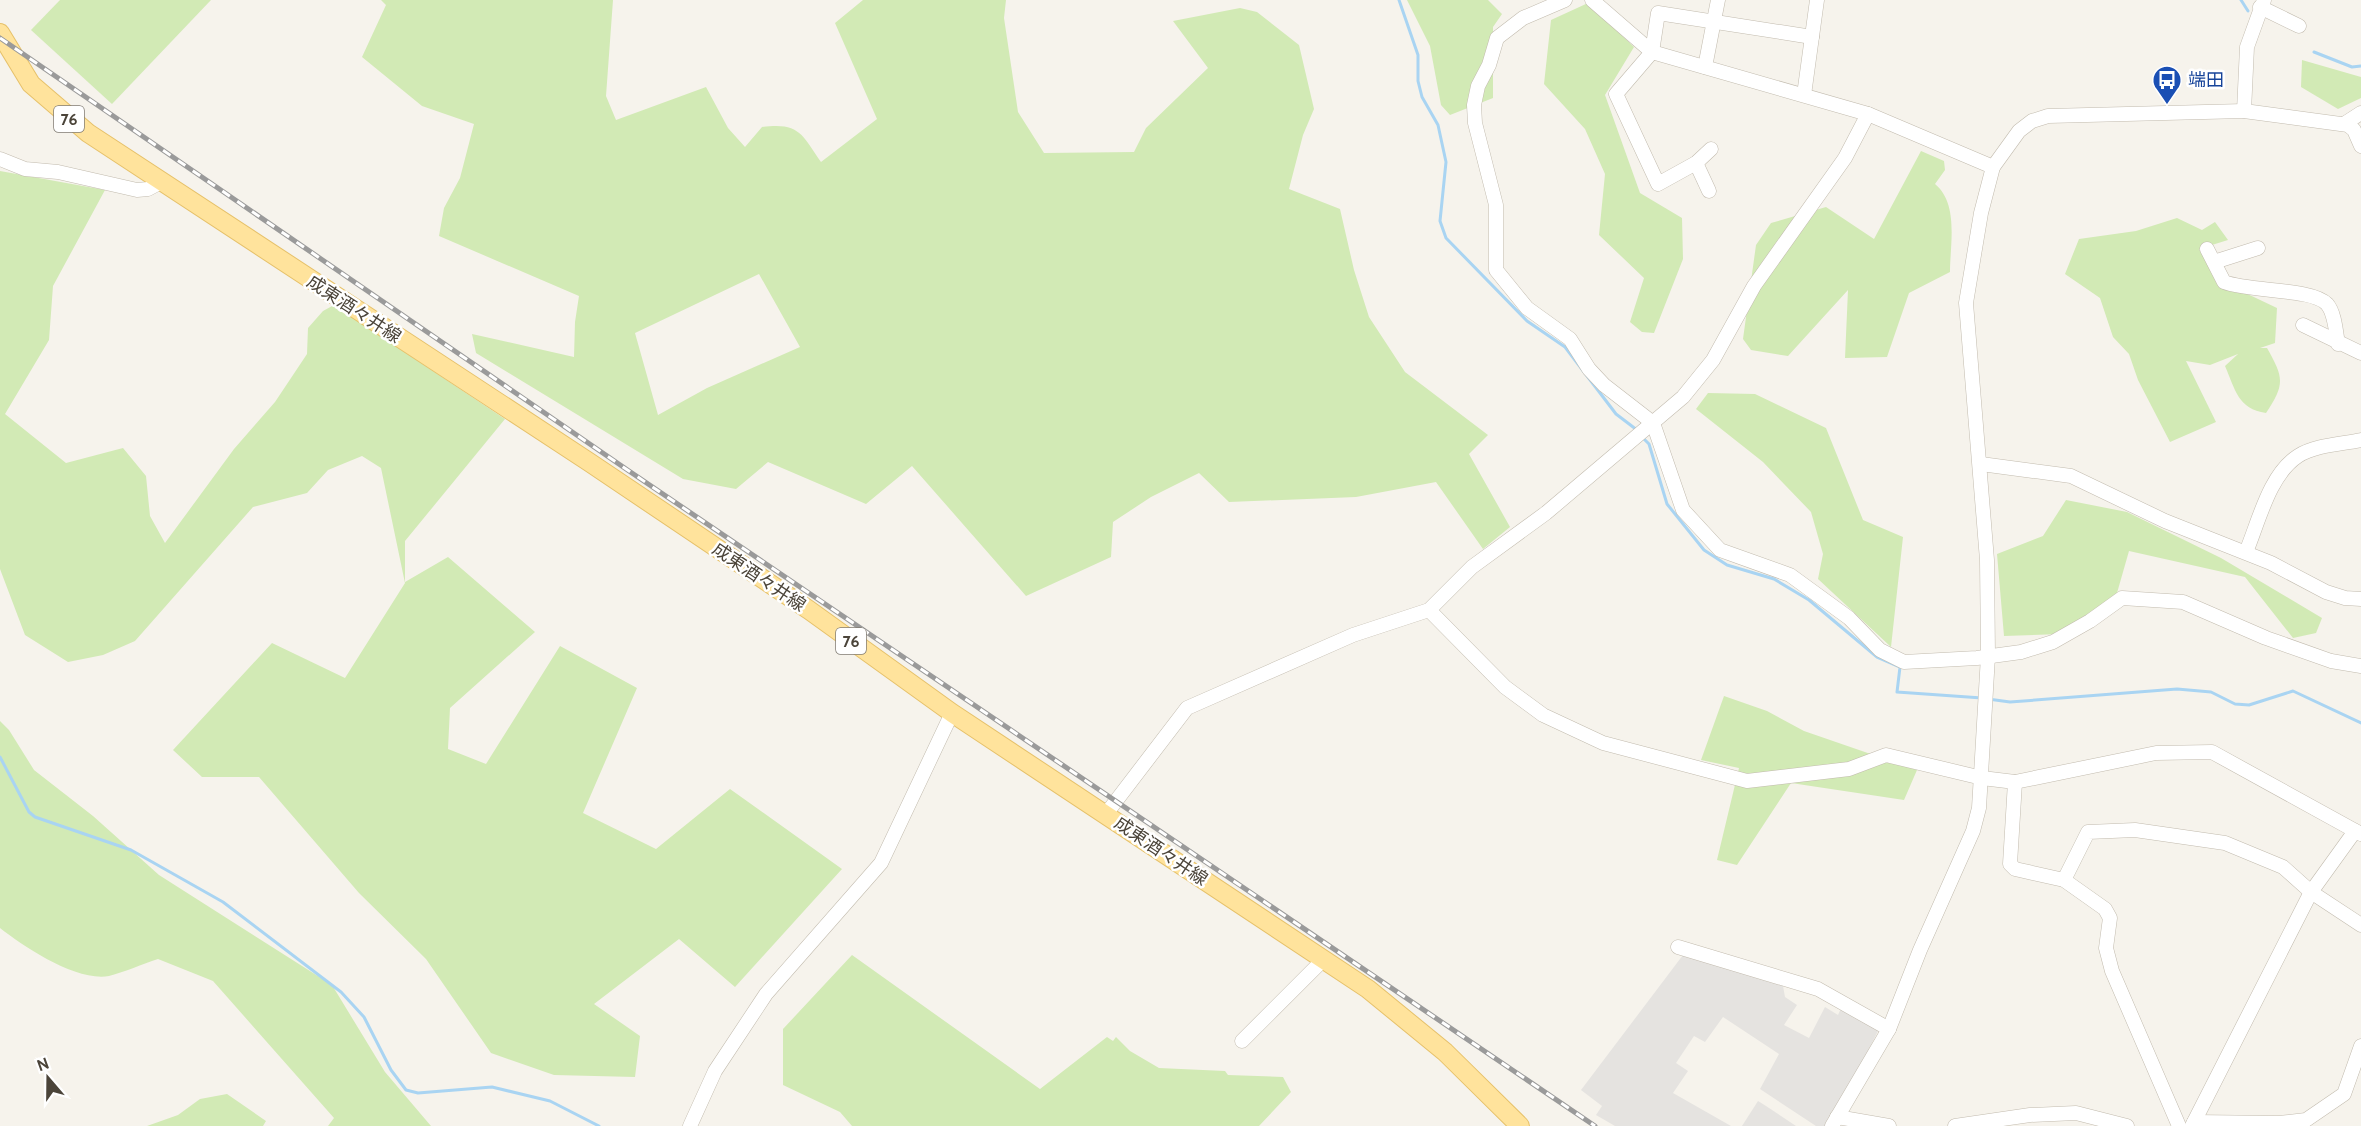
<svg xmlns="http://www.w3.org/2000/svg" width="2361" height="1126" font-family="Cabin,'Noto Sans JP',sans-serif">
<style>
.green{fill:#d2eab5;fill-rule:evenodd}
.parking{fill:#e5e3e0}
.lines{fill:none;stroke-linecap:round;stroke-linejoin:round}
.stream{stroke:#a9d4f2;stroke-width:3}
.minor-casing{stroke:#c2bbae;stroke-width:15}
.major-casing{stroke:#e6c16a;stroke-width:20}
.minor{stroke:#fff;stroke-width:14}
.major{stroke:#ffe39c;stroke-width:18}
.rail-casing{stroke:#9a9a9a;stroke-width:5}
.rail{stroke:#fff;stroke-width:3;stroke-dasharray:9;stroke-linecap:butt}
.labels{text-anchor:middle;stroke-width:5;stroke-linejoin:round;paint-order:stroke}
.shield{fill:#fff;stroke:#817c74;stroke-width:1.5}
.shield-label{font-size:16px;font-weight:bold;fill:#4b4439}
.transit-label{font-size:18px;fill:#164399;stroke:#fff;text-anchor:start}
.street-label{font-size:18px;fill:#4b4439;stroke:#fff}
</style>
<rect width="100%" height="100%" fill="#f6f3ec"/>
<g class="green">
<polygon points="60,0 211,0 112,104 31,30"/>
<path d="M 381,0 L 613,0 L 606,96 L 616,120 L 706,87 L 728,128 L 745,147 L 762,127 C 799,122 802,134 821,162 L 877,119 L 835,23 L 863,0 L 1006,0 L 1004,18 L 1018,112 L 1044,153 L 1134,152 L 1146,128 L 1208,68 L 1173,21 L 1240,8 L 1257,12 L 1299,45 L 1314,109 L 1303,135 L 1289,189 L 1340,209 L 1354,270 L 1369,317 L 1405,372 L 1488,435 L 1469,454 L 1510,527 L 1483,549 L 1436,482 L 1356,497 L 1229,502 L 1199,473 L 1151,497 L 1113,522 L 1111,557 L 1026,596 L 912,466 L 866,504 L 768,462 L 736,489 L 683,479 L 476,353 L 472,334 L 574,357 L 575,322 L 579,296 L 439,236 L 444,208 L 460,178 L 474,124 L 422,106 L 362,57 L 386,5 ZM 759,274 L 800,347 L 707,388 L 658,415 L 635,333 Z"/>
<polygon points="1407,0 1488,0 1502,14 1493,27 1493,98 1450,115 1441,105 1430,46"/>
<polygon points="1588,3 1634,47 1605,95 1640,193 1682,218 1683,259 1654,333 1642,332 1630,322 1644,278 1599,235 1605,174 1585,129 1544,84 1551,20"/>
<polygon points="2302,60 2361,77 2361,98 2338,109 2301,87"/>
<path d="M 1921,151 L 1944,161 L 1945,170 L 1935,184 C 1959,204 1950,244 1950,272 L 1909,293 L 1887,357 L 1845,358 L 1848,290 L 1788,356 L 1751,350 L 1743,339 L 1756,245 L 1771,223 L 1826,207 L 1874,239 Z"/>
<polygon points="0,171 105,190 53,286 49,340 5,414 66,463 123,448 146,476 150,516 165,543 234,449 275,402 307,354 308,328 323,311 334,305 505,419 405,541 405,582 448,557 535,632 450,708 448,749 486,764 560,646 637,688 583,813 656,849 730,789 842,869 735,987 679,939 594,1004 640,1036 635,1077 554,1075 491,1053 426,959 359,893 259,777 202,777 173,750 272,643 345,678 405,583 381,468 362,456 328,470 307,493 253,507 135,641 103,655 68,662 25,635 0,569"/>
<path d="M 2177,218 L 2202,230 L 2215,222 L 2228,240 L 2199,249 L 2218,280 L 2277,308 L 2275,343 L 2260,348 L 2267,348 C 2284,378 2285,384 2266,413 C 2238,409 2235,389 2225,366 L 2238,354 L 2210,365 L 2186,361 L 2216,422 L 2170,442 L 2138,380 L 2129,354 L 2113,337 L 2100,298 L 2065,274 L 2079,239 L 2136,231 Z"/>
<polygon points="1708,393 1755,394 1826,428 1863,520 1903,537 1891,647 1818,579 1823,554 1811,512 1763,462 1696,409"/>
<polygon points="2066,500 2127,512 2221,558 2322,618 2316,633 2293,638 2245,577 2129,551 2117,593 2062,634 2004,636 1997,554 2043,536"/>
<polygon points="1724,696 1767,711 1804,731 1917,770 1904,800 1791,783 1737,865 1717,860 1739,768 1701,760"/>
<path d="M 0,721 L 9,730 L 34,770 L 93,816 L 159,875 L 332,985 L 385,1072 L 431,1126 L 328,1126 L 334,1118 L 213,981 L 158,959 C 142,964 125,972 109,976 C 77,982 24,947 0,928 Z"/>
<polygon points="852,955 1040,1089 1107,1037 1113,1041 1116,1037 1130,1051 1159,1068 1225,1071 1228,1075 1283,1077 1291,1092 1259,1126 852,1126 840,1112 783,1085 783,1029"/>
<polygon points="227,1094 266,1121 263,1126 147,1126 178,1115 200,1099"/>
</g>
<g class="parking">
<polygon points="1683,955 1783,986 1785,997 1797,1005 1784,1025 1809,1038 1825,1007 1838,1015 1842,1006 1880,1027 1851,1085 1825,1126 1816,1126 1760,1089 1779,1054 1723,1017 1705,1042 1694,1036 1676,1063 1688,1071 1673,1093 1731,1126 1615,1126 1596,1115 1602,1106 1581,1090"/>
<polygon points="1758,1101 1766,1106 1796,1126 1742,1126"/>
</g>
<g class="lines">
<g class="stream">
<polyline points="1399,0 1418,55 1418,81 1422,97 1438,125 1446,162 1440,221 1446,238 1527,321 1565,347 1616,414 1637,430"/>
<polyline points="2241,0 2248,11"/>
<polyline points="2314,52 2352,67 2361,66"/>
<polyline points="1643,438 1649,444 1667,504 1704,550 1727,565 1774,579 1809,600 1877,657 1900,667 1897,692 1982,698"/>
<polyline points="1988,699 2010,702 2177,689 2211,692 2235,704 2249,705 2293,691 2361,723"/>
<polyline points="0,757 29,812 35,817 131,850 223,902 341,992 364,1017 391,1070 406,1090 418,1093 492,1087 550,1101 599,1126"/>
</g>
<g class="minor-casing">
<g id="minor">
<polyline points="1565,0 1523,18 1497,38 1489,65 1478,86 1474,105 1475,123 1496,205 1496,270 1527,308 1570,339 1589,369 1604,385 1653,423 1683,510 1720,550 1790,575 1849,618 1880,650 1904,662 1977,658 2021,652 2053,642 2090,621 2122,598 2183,602 2266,638 2331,661 2361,666"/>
<polyline points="1592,0 1652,52 1868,114 1993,167"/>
<polyline points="2260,7 2299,26"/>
<polyline points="1705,67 1718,0"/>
<polyline points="1804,95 1817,0"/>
<polyline points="2244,111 2247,47 2264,0"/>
<polyline points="2344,124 2361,113"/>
<polyline points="1711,149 1696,163 1658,184 1616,94 1652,52 1658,13 1812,37"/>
<polyline points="0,159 25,169 58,172 137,190 148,189 161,182"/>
<polyline points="1696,163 1709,191"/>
<path d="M 2207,249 L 2224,282 C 2249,292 2312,288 2327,304 C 2335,313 2336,333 2338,344"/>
<polyline points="2214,262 2258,248"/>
<polyline points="2303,325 2361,353"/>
<polyline points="1981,464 2071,476 2165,521 2271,563 2326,592 2345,598 2361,599"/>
<path d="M 2246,552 C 2259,521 2269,475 2298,456 C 2315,445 2342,444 2361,440"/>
<polyline points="1429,610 1505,687 1543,715 1603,743 1747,781 1849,769 1886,755 1982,778 2015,782 2156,753 2212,752 2361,834"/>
<polyline points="2015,782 2010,864 2015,869 2064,880 2105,909 2110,918 2106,948 2112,971 2179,1126"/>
<polyline points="1106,814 1187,708 1353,635 1429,610 1472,567 1546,513 1683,397 1713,360 1754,286 1845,158 1868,114"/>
<polyline points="2064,880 2088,832 2135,830 2225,843 2283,867 2311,892 2361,925"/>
<polyline points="1678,947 1818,989 1889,1029"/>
<polyline points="1242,1041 1324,959"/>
<polyline points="1837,1117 1889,1126"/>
<polyline points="2194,1122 2279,1123 2306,1120 2344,1094 2361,1046"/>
<polyline points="690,1126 715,1071 766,994 881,863 952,713"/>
<polyline points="1832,1126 1889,1029 1920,950 1973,831 1979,808 1988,656 1987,560 1966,303 1981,213 1993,167 2019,131 2032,121 2048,116 2244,111 2348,125 2354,130 2361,146"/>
<polyline points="1955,1126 2030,1115 2076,1113 2127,1126"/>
<polyline points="2192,1126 2311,892 2355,831"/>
</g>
</g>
<g class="major-casing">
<polyline id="major" points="0,33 31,84 88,133 589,462 809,610 952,713 1368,989 1445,1052 1520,1126"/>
</g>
<use href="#minor" class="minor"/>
<use href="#major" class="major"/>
<g class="rail-casing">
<polyline id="rail" points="0,38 629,471 1595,1126"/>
</g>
<use href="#rail" class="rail"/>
</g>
<defs>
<g id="bus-pin" transform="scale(1.5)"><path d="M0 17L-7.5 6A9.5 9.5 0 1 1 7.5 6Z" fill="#1a4fb4" stroke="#fff"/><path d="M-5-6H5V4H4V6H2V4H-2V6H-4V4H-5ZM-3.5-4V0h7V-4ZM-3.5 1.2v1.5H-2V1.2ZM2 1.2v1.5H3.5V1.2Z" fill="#fff"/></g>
</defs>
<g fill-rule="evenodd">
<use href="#bus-pin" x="2167" y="80"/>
</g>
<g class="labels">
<g class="shield">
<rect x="54" y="106" width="30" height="26" rx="4.5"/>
<rect x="836" y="628" width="30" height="26" rx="4.5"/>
</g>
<g class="shield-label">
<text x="69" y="125">76</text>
<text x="851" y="647">76</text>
</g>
<g class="transit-label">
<text x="2188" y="86">端田</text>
</g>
<g class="street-label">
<text transform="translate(354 309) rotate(33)" y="6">成東酒々井線</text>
<text transform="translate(759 577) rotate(34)" y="6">成東酒々井線</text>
<text transform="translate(1161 851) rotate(34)" y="6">成東酒々井線</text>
</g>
</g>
<g transform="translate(48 1078) rotate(340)" stroke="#ffffff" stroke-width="4.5" paint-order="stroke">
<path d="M0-4.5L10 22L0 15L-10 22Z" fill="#4b4439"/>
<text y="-9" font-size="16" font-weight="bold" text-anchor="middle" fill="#4b4439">N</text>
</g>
</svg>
